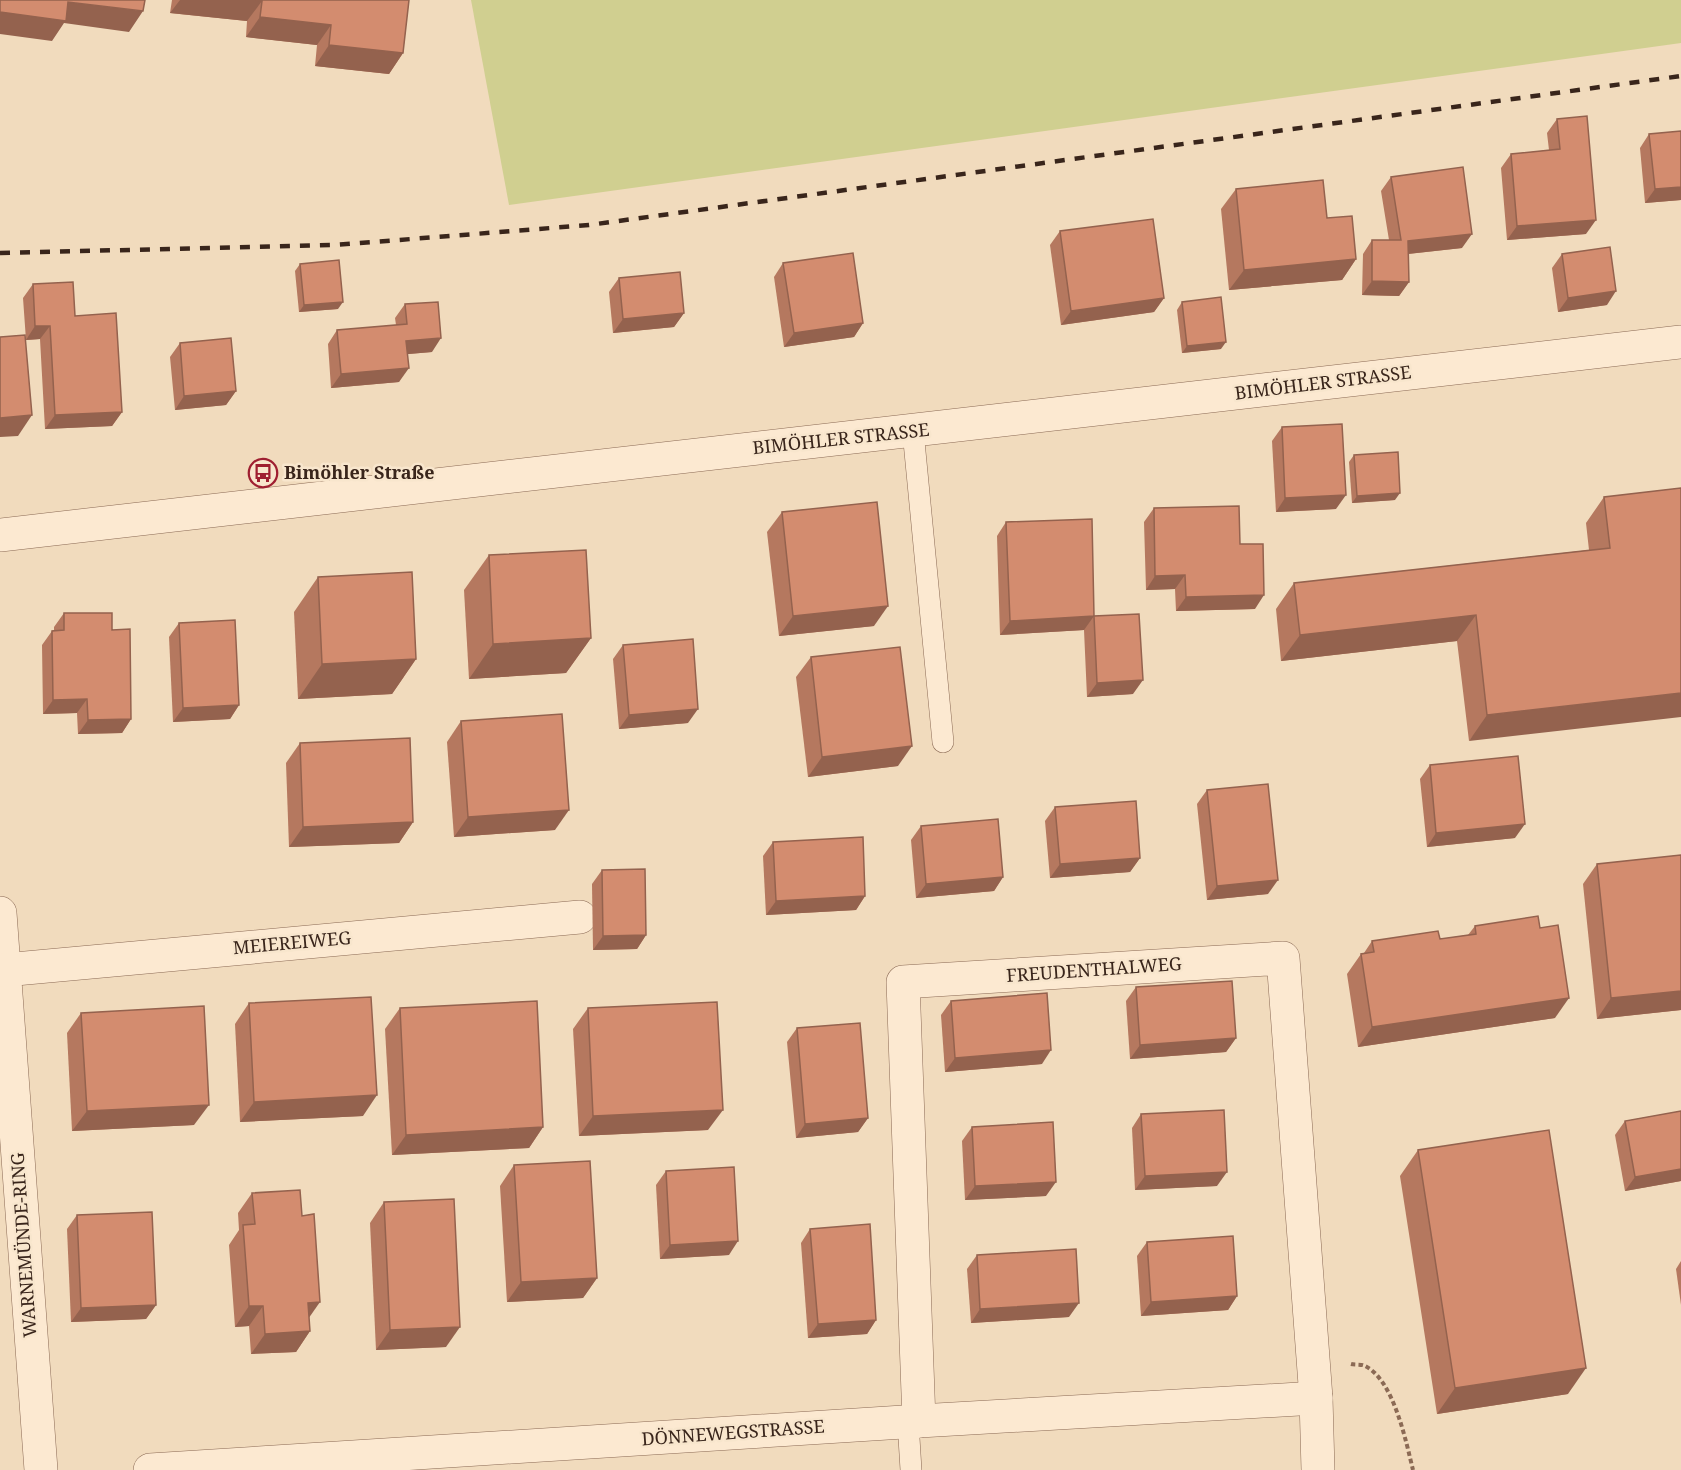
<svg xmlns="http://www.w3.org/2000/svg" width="1681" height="1470" font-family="'Noto Serif',serif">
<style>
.green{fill:#d0cf90}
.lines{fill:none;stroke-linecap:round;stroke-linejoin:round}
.service-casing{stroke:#8b6a55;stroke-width:22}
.minor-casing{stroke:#8b6a55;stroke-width:34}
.tertiary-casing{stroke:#8b6a55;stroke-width:34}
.path{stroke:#8b6a55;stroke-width:4;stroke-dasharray:4.5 3;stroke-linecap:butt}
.service{stroke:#fce9d1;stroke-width:21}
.minor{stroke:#fce9d1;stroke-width:33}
.tertiary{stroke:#fce9d1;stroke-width:33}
.rail{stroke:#39251b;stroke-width:4.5;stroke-dasharray:10 10;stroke-linecap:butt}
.wall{fill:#b5785f}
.shaded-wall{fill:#94624e}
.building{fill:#d38c6f;stroke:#94624e;stroke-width:1.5}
.labels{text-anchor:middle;stroke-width:5;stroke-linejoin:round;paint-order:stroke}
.street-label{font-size:18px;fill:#39251b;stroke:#f8e6cd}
.poi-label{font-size:18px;font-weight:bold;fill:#39251b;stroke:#f8e6cd;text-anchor:start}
</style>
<rect width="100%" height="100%" fill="#f1dbbd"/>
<polygon class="green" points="471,0 1681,0 1681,43 509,205"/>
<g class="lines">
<g class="service-casing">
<g id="service">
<polyline points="913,431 943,742"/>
<polyline points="908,1422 911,1470"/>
</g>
</g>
<g class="minor-casing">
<g id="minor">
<polyline points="0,913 41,1470"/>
<polyline points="4,970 580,917"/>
<polyline points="919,1421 903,982 1283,958 1316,1398 1318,1470"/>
<polyline points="150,1470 919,1421 1316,1398"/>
</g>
</g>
<g class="tertiary-casing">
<polyline id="tertiary" points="0,535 1681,342"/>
</g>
<path class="path" d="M 1351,1364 C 1355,1365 1362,1364 1365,1366 C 1394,1380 1406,1442 1413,1470"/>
<use href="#service" class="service"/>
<use href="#minor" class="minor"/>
<use href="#tertiary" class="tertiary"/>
<polyline class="rail" points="0,253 335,245 589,225 1681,76"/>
</g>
<g class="wall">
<polygon points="172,0 409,0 403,53 389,74 315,66 317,45 246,37 247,21 170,13"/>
<polygon points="1557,119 1586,234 1507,240 1501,168 1511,154 1549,150 1547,133"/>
<polygon points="1681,131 1681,200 1645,203 1640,148 1649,134"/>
<polygon points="1391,177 1462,248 1408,254 1409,282 1399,296 1362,295 1363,254 1372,240 1389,240 1381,191"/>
<polygon points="1236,189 1327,218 1356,259 1342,280 1229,290 1221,209"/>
<polygon points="1060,231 1164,298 1154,312 1061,325 1050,245"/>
<polygon points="1562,254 1607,305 1558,312 1552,268"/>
<polygon points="783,263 863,323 854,337 784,347 774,277"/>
<polygon points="300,264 338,309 299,312 295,271"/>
<polygon points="619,278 684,313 674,327 613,333 609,292"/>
<polygon points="33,284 75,316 122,412 112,426 45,429 40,339 26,340 23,298"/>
<polygon points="1182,302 1221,349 1182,353 1177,310"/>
<polygon points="405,304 432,352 408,354 399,382 331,388 328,344 337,330 396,325 395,318"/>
<polygon points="180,343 236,391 226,405 175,410 170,357"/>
<polygon points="1282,427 1336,509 1276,512 1272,441"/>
<polygon points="1354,455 1395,500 1352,503 1349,462"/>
<polygon points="1681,488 1469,741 1457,641 1281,661 1276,609 1294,583 1589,550 1586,523 1604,497"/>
<polygon points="1154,508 1240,544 1255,609 1176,611 1175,589 1146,590 1144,522"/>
<polygon points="782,512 874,626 779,636 767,532"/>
<polygon points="1006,522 1094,616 1133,694 1087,697 1084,630 1000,635 997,536"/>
<polygon points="489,555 591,638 566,673 469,679 464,590"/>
<polygon points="318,577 416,659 392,694 298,699 294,612"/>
<polygon points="64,613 112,630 131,719 122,733 78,734 77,713 43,714 42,645 52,631 54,630 54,627"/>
<polygon points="179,623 239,705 230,719 173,722 169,637"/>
<polygon points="623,645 688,723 619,729 613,659"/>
<polygon points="811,657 898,766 808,777 796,677"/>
<polygon points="461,721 555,830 454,837 447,742"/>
<polygon points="300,743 413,822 399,843 289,847 286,763"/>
<polygon points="1430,765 1515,838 1427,847 1420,779"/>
<polygon points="1207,790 1268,894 1207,900 1197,804"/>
<polygon points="1055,807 1140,858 1130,872 1050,878 1045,821"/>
<polygon points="921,826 1003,877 994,891 916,898 911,840"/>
<polygon points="773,842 865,896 856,910 766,915 763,856"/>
<polygon points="1681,855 1681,1010 1597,1019 1583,884 1597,864"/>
<polygon points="602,870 646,935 637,949 593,950 592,884"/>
<polygon points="1475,926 1555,1018 1358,1047 1347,974 1361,954 1364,953 1372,941 1440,939 1468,935"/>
<polygon points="1136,987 1236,1038 1226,1052 1130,1059 1126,1001"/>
<polygon points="951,1001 1042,1064 945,1072 941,1015"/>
<polygon points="249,1003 363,1116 240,1122 235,1024"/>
<polygon points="400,1008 543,1127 529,1148 392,1155 385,1029"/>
<polygon points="588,1008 708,1130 579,1136 573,1029"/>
<polygon points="81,1013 194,1125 72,1131 67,1033"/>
<polygon points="797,1028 868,1118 858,1132 796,1138 787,1042"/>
<polygon points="1681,1111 1681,1181 1625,1191 1615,1135 1625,1121"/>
<polygon points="1141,1114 1217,1186 1135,1190 1132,1128"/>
<polygon points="972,1127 1046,1196 965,1200 962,1141"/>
<polygon points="1418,1150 1568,1394 1437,1414 1400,1176"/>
<polygon points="514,1165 597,1278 583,1298 507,1302 500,1186"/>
<polygon points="666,1171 729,1255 660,1259 656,1185"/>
<polygon points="252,1193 309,1318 310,1331 296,1352 251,1354 249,1326 235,1327 229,1245 239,1230 238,1213"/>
<polygon points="384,1202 446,1347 376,1350 370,1223"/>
<polygon points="77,1215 156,1305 146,1319 71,1322 67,1229"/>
<polygon points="810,1229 876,1320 867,1334 808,1338 801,1243"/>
<polygon points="1147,1242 1237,1296 1228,1310 1141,1316 1137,1256"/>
<polygon points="977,1255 1069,1317 971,1323 967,1269"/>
<polygon points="1681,1261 1681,1305 1676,1269"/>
</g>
<g class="shaded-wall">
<polygon points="180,0 256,0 262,1 247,21 170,13"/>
<polygon points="68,2 143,11 129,32 64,23 52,41 0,34 0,12"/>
<polygon points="260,17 331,25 317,45 246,37"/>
<polygon points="329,45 403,53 389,74 315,66"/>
<polygon points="1681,187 1681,200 1645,203 1655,189"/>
<polygon points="1596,220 1586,234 1507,240 1517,226"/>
<polygon points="1472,234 1462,248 1398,255 1408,241"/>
<polygon points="1356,259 1342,280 1229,290 1244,270"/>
<polygon points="1372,281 1409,282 1399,296 1362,295"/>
<polygon points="1616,291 1607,305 1558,312 1568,298"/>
<polygon points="1164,298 1154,312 1061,325 1071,311"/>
<polygon points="343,302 338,309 299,312 304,305"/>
<polygon points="684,313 674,327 613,333 623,319"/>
<polygon points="863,323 854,337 784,347 794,333"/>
<polygon points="35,326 50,326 40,339 26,340"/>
<polygon points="441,338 432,352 397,355 406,341"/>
<polygon points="1226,342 1221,349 1182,353 1187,346"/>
<polygon points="409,368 399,382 331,388 341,374"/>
<polygon points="236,391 226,405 175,410 184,396"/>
<polygon points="122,412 112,426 45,429 55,415"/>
<polygon points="32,415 18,436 0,437 0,418"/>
<polygon points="1400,493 1395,500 1352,503 1357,496"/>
<polygon points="1346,495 1336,509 1276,512 1285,498"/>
<polygon points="1185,575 1175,589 1146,590 1155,576"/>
<polygon points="1264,595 1255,609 1176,611 1186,597"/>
<polygon points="888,606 874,626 779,636 793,616"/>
<polygon points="1476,615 1457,641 1281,661 1300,635"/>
<polygon points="1094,616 1084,630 1000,635 1010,621"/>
<polygon points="591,638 566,673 469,679 493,644"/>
<polygon points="416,659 392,694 298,699 322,664"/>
<polygon points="1143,680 1133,694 1087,697 1097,683"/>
<polygon points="1681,693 1681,717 1469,741 1487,715"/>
<polygon points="87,699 77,713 43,714 53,700"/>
<polygon points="239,705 230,719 173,722 183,708"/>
<polygon points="698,709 688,723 619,729 629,715"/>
<polygon points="131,719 122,733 78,734 88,720"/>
<polygon points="912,746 898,766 808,777 822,757"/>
<polygon points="569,810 555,830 454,837 468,817"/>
<polygon points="413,822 399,843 289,847 303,827"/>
<polygon points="1525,824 1515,838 1427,847 1436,833"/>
<polygon points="1140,858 1130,872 1050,878 1060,864"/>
<polygon points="1003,877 994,891 916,898 926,884"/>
<polygon points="1278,880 1268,894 1207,900 1217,886"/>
<polygon points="865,896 856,910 766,915 776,901"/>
<polygon points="646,935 637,949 593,950 603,936"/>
<polygon points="1681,991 1681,1010 1597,1019 1611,998"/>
<polygon points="1569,998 1555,1018 1358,1047 1372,1027"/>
<polygon points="1236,1038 1226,1052 1130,1059 1140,1045"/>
<polygon points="1051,1050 1042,1064 945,1072 955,1058"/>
<polygon points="377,1095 363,1116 240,1122 254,1102"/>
<polygon points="209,1105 194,1125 72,1131 87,1111"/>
<polygon points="723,1110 708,1130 579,1136 593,1116"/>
<polygon points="868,1118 858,1132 796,1138 805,1124"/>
<polygon points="543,1127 529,1148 392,1155 406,1135"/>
<polygon points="1681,1169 1681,1181 1625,1191 1635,1177"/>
<polygon points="1227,1172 1217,1186 1135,1190 1145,1176"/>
<polygon points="1056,1182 1046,1196 965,1200 975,1186"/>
<polygon points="738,1241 729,1255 660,1259 670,1245"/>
<polygon points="597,1278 583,1298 507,1302 521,1282"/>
<polygon points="1237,1296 1228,1310 1141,1316 1151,1302"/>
<polygon points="320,1302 306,1322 308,1303"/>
<polygon points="1079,1303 1069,1317 971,1323 980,1309"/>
<polygon points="156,1305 146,1319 71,1322 81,1308"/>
<polygon points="249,1306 263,1306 249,1326 235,1327"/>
<polygon points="876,1320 867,1334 808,1338 818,1324"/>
<polygon points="460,1327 446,1347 376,1350 390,1330"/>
<polygon points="310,1331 296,1352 251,1354 265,1334"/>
<polygon points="1586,1368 1568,1394 1437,1414 1455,1388"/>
</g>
<g class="building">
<polygon points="0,0 145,0 143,11 68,2 66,21 0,12"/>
<polygon points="256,0 409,0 403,53 329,45 331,25 260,17 262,1"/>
<polygon points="1587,116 1596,220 1517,226 1511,154 1560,149 1557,119"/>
<polygon points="1681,131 1681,187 1655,189 1649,134"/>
<polygon points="1463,167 1472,234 1408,241 1409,282 1372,281 1372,240 1401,240 1391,177"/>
<polygon points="1323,180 1327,218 1352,216 1356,259 1244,270 1236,189"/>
<polygon points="1153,219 1164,298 1071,311 1060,231"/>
<polygon points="1610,247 1616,291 1568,298 1562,254"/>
<polygon points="853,253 863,323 794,333 783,263"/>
<polygon points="339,260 343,302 304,305 300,264"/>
<polygon points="680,272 684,313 623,319 619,278"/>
<polygon points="73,282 75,316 116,313 122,412 55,415 50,326 35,326 33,284"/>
<polygon points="1221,297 1226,342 1187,346 1182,302"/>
<polygon points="438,302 441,338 406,341 409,368 341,374 337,330 407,324 405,304"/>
<polygon points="25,335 32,415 0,418 0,337"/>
<polygon points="231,338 236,391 184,396 180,343"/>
<polygon points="1342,424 1346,495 1285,498 1282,427"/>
<polygon points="1398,452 1400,493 1357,496 1354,455"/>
<polygon points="1681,488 1681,693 1487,715 1476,615 1300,635 1294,583 1610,548 1604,497"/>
<polygon points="877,502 888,606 793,616 782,512"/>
<polygon points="1239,506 1240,544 1263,544 1264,595 1186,597 1185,575 1155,576 1154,508"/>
<polygon points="1092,519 1094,616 1010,621 1006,522"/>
<polygon points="586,550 591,638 493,644 489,555"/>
<polygon points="412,572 416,659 322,664 318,577"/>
<polygon points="64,613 112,613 112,630 130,629 131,719 88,720 87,699 53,700 52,631 64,630"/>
<polygon points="1139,614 1143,680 1097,683 1094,616"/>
<polygon points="235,620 239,705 183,708 179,623"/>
<polygon points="693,639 698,709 629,715 623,645"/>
<polygon points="900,647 912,746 822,757 811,657"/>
<polygon points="562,714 569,810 468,817 461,721"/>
<polygon points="410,738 413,822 303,827 300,743"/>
<polygon points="1518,756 1525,824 1436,833 1430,765"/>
<polygon points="1268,784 1278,880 1217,886 1207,790"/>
<polygon points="1136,801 1140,858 1060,864 1055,807"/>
<polygon points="998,819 1003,877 926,884 921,826"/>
<polygon points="863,837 865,896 776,901 773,842"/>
<polygon points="1681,855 1681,991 1611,998 1597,864"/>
<polygon points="645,869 646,935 603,936 602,870"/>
<polygon points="1538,916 1540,928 1558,925 1569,998 1372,1027 1361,954 1374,952 1372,941 1438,931 1440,939 1476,934 1475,926"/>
<polygon points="1232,981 1236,1038 1140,1045 1136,987"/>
<polygon points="1047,993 1051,1050 955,1058 951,1001"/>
<polygon points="371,997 377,1095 254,1102 249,1003"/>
<polygon points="537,1001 543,1127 406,1135 400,1008"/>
<polygon points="717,1002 723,1110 593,1116 588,1008"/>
<polygon points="204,1006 209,1105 87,1111 81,1013"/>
<polygon points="860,1023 868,1118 805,1124 797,1028"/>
<polygon points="1224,1110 1227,1172 1145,1176 1141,1114"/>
<polygon points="1681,1111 1681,1169 1635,1177 1625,1121"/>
<polygon points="1053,1122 1056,1182 975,1186 972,1127"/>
<polygon points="1549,1130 1586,1368 1455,1388 1418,1150"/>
<polygon points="590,1161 597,1278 521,1282 514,1165"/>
<polygon points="734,1167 738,1241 670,1245 666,1171"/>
<polygon points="300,1190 302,1216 314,1214 320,1302 308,1303 310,1331 265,1334 263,1306 249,1306 243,1225 255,1224 252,1193"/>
<polygon points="454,1199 460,1327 390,1330 384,1202"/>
<polygon points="152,1212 156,1305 81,1308 77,1215"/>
<polygon points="870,1224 876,1320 818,1324 810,1229"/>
<polygon points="1233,1236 1237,1296 1151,1302 1147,1242"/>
<polygon points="1076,1249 1079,1303 980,1309 977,1255"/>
</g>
<defs>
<g id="bus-ring" transform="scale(1.5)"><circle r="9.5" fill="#f8e6cd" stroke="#9f1f31" stroke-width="1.5"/><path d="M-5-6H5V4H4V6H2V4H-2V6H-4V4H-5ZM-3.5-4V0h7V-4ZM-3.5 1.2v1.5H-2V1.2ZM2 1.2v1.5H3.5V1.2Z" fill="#9f1f31"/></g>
</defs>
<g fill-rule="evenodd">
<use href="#bus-ring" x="263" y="473"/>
</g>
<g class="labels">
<g class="street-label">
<text transform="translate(1323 383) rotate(-7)" y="6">BIMÖHLER STRASSE</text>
<text transform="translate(841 439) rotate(-6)" y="6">BIMÖHLER STRASSE</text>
<text transform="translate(292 943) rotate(-5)" y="6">MEIEREIWEG</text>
<text transform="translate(1094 970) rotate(-4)" y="6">FREUDENTHALWEG</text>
<text transform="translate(24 1245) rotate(-94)" y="6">WARNEMÜNDE-RING</text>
<text transform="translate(733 1433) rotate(-4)" y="6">DÖNNEWEGSTRASSE</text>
</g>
<g class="poi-label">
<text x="284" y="479">Bimöhler Straße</text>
</g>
</g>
</svg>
